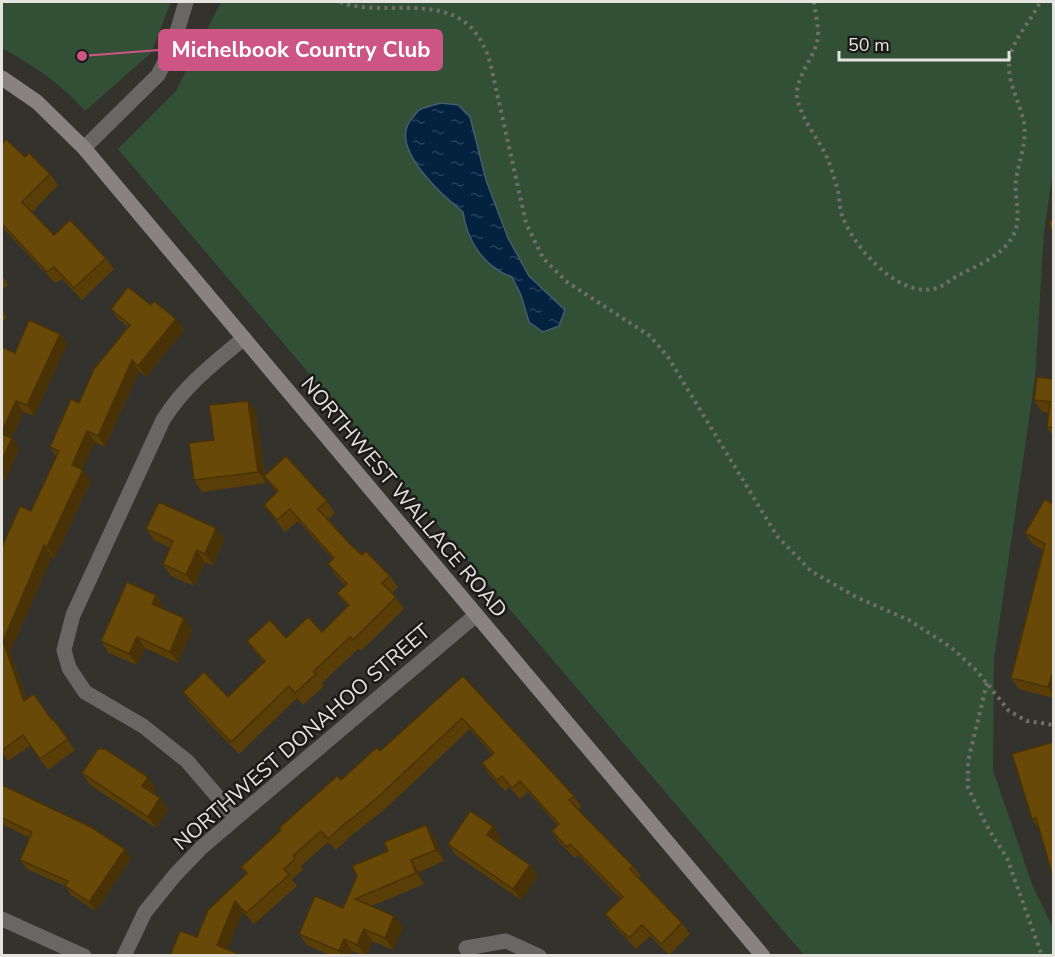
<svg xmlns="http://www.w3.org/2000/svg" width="1055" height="957" viewBox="0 0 1055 957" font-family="'Nunito Sans',sans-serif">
<defs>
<pattern id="water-ripples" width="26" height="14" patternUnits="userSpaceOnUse" patternTransform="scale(1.5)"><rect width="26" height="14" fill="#022240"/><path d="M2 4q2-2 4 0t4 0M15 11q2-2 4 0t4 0" fill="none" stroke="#27425b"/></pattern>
</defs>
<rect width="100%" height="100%" fill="#34322d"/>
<g fill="#325035">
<path d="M2,2H171L151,53L85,111C63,85 31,64 2,48Z"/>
<path d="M221,2H1053V170L1044,232L1035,378L994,659L993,770L1032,884L1053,928V955H804L118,149L176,91Z"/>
</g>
<path fill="url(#water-ripples)" stroke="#465c70" stroke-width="1.5" d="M441,103L458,105L470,117L486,180L508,238L529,276L565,310L559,326L543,332L529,322L521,295L512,277C484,267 467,241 463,212C443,196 390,149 410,121C413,118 416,113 419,110C425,107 435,105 441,103Z"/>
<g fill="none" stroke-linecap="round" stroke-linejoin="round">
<g stroke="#706e6a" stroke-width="4" stroke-dasharray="3 4.5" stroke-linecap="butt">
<path d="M340,2C356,8 374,8 391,8C439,7 474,10 490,62L526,223L543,258L567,282L650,336L668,357L777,536L811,571L856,597L909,620L952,648L977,671L1009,711L1027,721L1054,725"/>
<path d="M814,2C815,13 820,30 817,42C813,60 792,81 798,101C804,125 822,142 830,165C833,174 836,183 838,191C840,200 839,210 843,218C855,248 897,296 933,289C942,288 952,278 961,274C980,264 1004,255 1014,234C1022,216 1014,199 1016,180C1019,160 1027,143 1024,123C1020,100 1005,81 1010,57C1014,37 1032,20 1040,2"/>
<path d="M987,683L968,761V788L989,830L1007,858L1042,956"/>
</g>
<g stroke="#696666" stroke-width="15">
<path d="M84,148L158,75L172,48L186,2"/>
<path d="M235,817L187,761L143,726L85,692L69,668L64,650L73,615L163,420C185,385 213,364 244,338"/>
<path d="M2,919L84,956"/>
<path d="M466,948L506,941L539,956"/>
<path d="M124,956L145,912L175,875L202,847L476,615"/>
</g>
<path stroke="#888382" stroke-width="15" d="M2,78L37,102L84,148L763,956"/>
</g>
<g fill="#593f07">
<path d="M2,144L25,157L50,174L58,185L32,212L54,235L106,258L114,269L82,300L62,279L55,283L2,227Z"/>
<path d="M2,275L8,285L2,290Z"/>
<path d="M151,305L176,319L184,330L146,377L139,371L105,447L95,442L82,470L91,481L55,558L52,556L10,652L27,699L52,720L53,719L75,750L48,770L30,746L8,761L2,752V547L31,511L56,456L50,447L128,327L118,319L111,309Z"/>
<path d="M2,310L7,318L2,322Z"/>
<path d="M60,334L67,344L34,416L24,412L11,438L19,449L5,480L2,478V347L15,353Z"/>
<path d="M1053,366V437L1047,427L1049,413L1042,412L1034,400L1052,379Z"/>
<path d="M248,401L256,412L265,476L327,501L335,513L328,519L349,543L390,576L398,587L392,593L404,609L361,651L358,649L322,683L324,686L303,705L297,698L239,754L191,704L183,692L228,697L264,662L255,652L247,641L286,638L322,632L348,607L337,593L345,585L336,576L328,564L333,559L298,521L285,532L272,516L264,505L277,493L265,477L266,483L202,492L194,480L214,440Z"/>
<path d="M1053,504V698L1019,689L1011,678L1043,550L1033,544L1025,533Z"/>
<path d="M216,528L224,540L213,565L205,562L194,586L171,576L163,564L170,548L154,540L146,529Z"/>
<path d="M164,606L163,609L192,630L178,663L145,648L137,665L109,653L101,641Z"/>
<path d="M463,676L574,796L581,807L578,810L633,866L641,877L639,878L682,923L690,934L669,955L650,936L636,949L613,925L605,914L621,899L578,855L575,858L559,842L552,831L558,826L528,792L520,799L509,787L505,791L489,774L482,763L492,754L470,729L386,808L356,832V831L336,850L328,842L301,866L303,870L292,879L297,886L254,924L243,912L227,949L236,953L238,956H170L197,937L246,874L241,867L341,780L380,751Z"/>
<path d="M1053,742L1040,831L1032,819Z"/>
<path d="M82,773L156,788L153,793L160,798L168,810L156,828L90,785Z"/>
<path d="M2,785L131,858L96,911L71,895L65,886L27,869L20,860L30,838L2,824Z"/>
<path d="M434,836L444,861L419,872L424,884L372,906L403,927L393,950L372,941L366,956L352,951L350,956H331L307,945L299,934L343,908L388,851Z"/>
<path d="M501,838L498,842L538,876L521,900L456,855L448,844Z"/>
</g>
<g fill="#493306">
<path d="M176,319L184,330L146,377L138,366Z"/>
<path d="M60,334L67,344L34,416L27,405Z"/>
<path d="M132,360L139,371L105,447L98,436Z"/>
<path d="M16,401L24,412L8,444L2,435V431Z"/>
<path d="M248,401L256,412L266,483L258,472Z"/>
<path d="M87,431L95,442L80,476L72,465Z"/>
<path d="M12,438L19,449L5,480L2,475V460Z"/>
<path d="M83,470L91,481L55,558L47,547Z"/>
<path d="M216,528L224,540L213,565L205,554Z"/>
<path d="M44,545L52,556L10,652L31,712L24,701L3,641Z"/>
<path d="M197,550L205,562L194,586L186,575Z"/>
<path d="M156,595L164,606L160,616L152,604Z"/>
<path d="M184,618L192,630L178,663L170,652Z"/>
<path d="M137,637L145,648L137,665L129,654Z"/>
<path d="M1052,675L1053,678V695L1048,687Z"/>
<path d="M148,777L156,788L150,798L142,786Z"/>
<path d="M160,798L168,810L156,828L148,817Z"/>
<path d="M426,825L434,836L444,861L436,850Z"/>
<path d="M493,826L501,838L495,846L487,835Z"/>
<path d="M125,849L131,858L96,911L89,902Z"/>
<path d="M411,860L419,872L424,884L416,873Z"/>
<path d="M530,865L538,876L521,900L513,889Z"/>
<path d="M235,901L243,912L225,956L217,945Z"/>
<path d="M394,916L403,927L393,950L385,938Z"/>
<path d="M364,929L372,941L366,956L357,945Z"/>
<path d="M344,939L352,951L350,956H342L339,951Z"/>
</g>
<g fill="#684908" stroke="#493306" stroke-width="1.5">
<path d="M6,139L25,157L29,153L50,174L22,202L54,235L70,220L106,258L74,288L54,267L47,272L2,224V144Z"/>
<path d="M1053,219V236L1049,222Z"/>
<path d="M128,287L151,305L154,301L176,319L138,366L132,360L98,436L87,431L72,465L83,470L47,547L44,545L3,641L24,701L34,694L52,720L53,719L68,739L40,759L23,735L2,750V547L20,506L31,511L59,451L50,447L71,399L79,403L94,369L130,325L111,309Z"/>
<path d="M29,320L60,334L27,405L16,401L2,431V347L15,353Z"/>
<path d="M1053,366V428L1047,427L1050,402L1034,400L1037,377L1052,379Z"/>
<path d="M248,401L258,472L194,480L189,443L214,440L209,405Z"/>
<path d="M2,434L12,438L2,460Z"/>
<path d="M286,456L327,501L318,509L349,543L362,555L366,551L390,576L382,583L396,597L353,640L350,637L313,672L316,674L295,693L289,686L231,742L183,692L204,672L228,697L265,661L247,641L270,620L286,638L308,617L322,632L349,605L337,593L347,584L328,564L334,558L290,509L277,520L264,505L278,491L264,476Z"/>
<path d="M1045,499L1053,504V676L1052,675L1048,687L1011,678L1045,544L1025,533Z"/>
<path d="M159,502L216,528L205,554L197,550L186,575L163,564L173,541L146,529Z"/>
<path d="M127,582L156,595L152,604L184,618L170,652L137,637L129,654L101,641Z"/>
<path d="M463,676L574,796L569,800L633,866L630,869L682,923L661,944L642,925L629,938L605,914L623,897L570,844L567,847L552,831L559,824L520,781L512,788L502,776L497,780L482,763L494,753L462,718L378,797L349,821L350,819L328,839L321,831L293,856L295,859L284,869L289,875L246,913L235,901L217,945L236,953L234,956H170L180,931L197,937L208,910L247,873L241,867L281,830L279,828L337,776L341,780L377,747L380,751Z"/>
<path d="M1053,742V877L1036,818L1032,819L1012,754Z"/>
<path d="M98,749H105L148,777L142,786L160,798L148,817L82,773Z"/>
<path d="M2,785L91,827L125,849L89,902L65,886L68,881L20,860L32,832L2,818Z"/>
<path d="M470,811L493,826L487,835L530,865L513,889L448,844Z"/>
<path d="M426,825L436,850L411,860L416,873L355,899L394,916L385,938L364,929L357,945L344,939L339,951L299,934L315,896L343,908L357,876L352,866L388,851L384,842Z"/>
</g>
<g text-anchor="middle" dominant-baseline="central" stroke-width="5" stroke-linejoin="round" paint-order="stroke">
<g font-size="21" fill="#e5e4e1" stroke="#1b1a18">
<text transform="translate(404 497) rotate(50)">NORTHWEST WALLACE ROAD</text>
<text transform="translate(302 737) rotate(-41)">NORTHWEST DONAHOO STREET</text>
</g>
</g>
<path fill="none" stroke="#cc5583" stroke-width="2" d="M82 56L159 50"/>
<circle fill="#cc5583" stroke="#1b1a18" stroke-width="2" cx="82" cy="56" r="6"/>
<rect fill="#cc5583" stroke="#cc5583" stroke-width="2" x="159" y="30" width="283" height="40" rx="6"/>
<g font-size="22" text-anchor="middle" font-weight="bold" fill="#fff">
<text x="301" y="57">Michelbook Country Club</text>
</g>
<rect width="1055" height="957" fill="none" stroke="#e5e4e1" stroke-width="6"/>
<path d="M839 51v9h170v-9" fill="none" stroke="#e5e4e1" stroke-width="3"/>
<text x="848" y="51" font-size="18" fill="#e5e4e1" stroke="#1b1a18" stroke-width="4.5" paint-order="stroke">50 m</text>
</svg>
